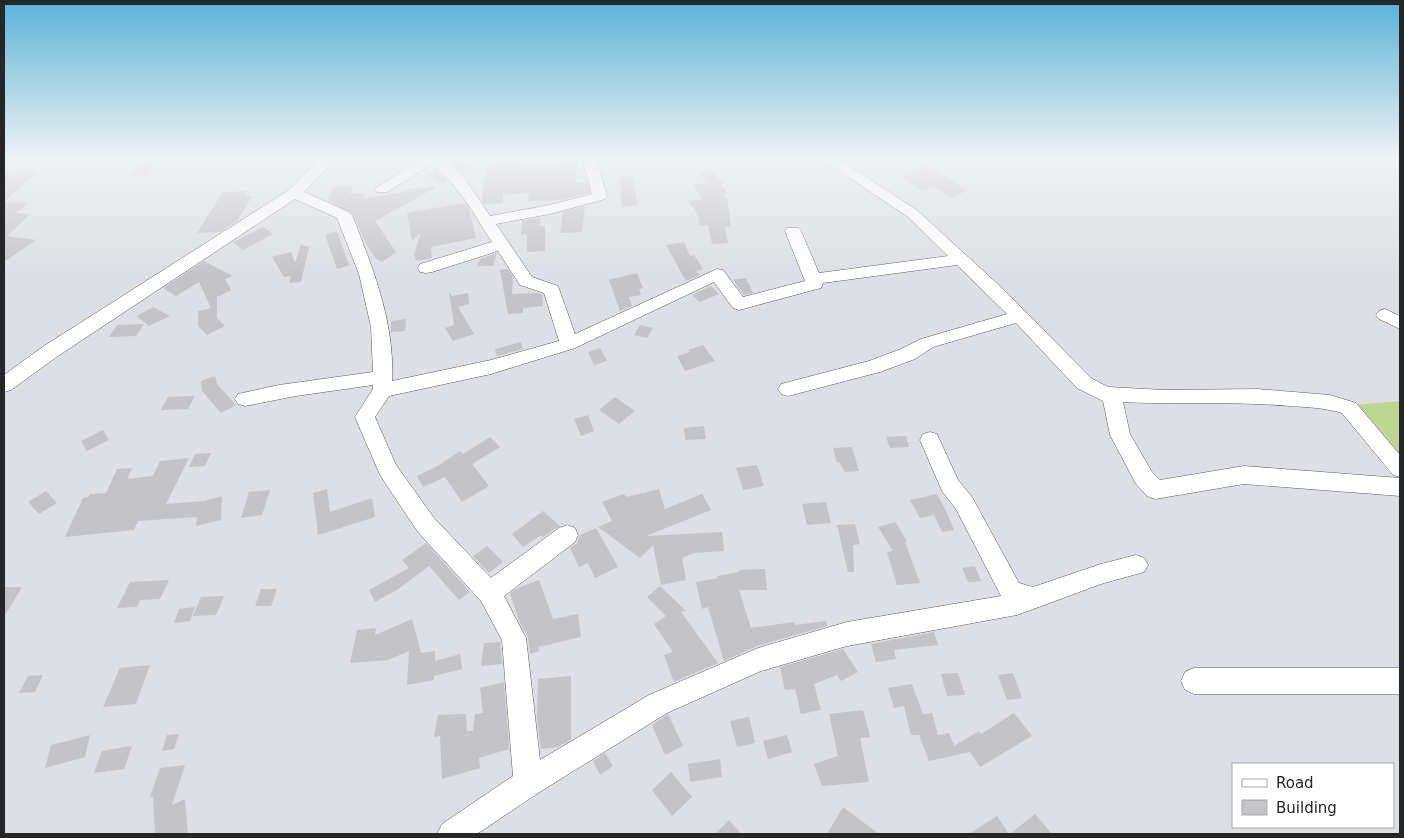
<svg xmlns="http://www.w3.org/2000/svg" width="1404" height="838" viewBox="0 0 1404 838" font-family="'DejaVu Sans',sans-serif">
<rect width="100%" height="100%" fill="#dddfe4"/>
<path fill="#c1d593" d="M1400,401V459L1353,405Z"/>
<g fill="#c3c3c8">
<path d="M505,158H518V166L562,164V158H578L576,183L587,182L590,193L561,200L528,201L529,193L503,195V203L484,204L482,201L486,165L505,163Z"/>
<path d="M458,159L471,168L462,173L450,162Z"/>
<path d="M157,161L146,175L132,176L143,162Z"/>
<path d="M928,165L967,191L950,198L934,186L922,191L902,177Z"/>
<path d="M19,169L38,171L4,202L28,203L16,213L30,214L7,236L36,240L4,262V174H13Z"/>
<path d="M711,170L723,183L720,184L727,193L723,194L727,199L731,227H725L728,243L712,244L708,225L700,226L698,214L688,201L703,199L693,185L707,182L699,173Z"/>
<path d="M436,171L440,174L447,181L442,184L427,176Z"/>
<path d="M632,176L638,205L622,207L620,177Z"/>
<path d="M353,186L350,194L365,193L363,199L434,186L435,188L375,221L396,252L382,262L376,259L365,242L353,214L328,201L333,187Z"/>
<path d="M247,191L244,196H252L237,221L220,232L197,233L223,192Z"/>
<path d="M464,203L469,209L476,238L431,247L432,258L416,261L414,254L421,233L412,240L407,213Z"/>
<path d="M585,206L582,232L560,233L563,212Z"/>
<path d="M540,218V226H545V251L527,252V234L521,235L522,221Z"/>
<path d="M263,227L273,234L243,250L233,242Z"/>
<path d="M337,231L349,265L337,269L325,235Z"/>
<path d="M684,242L690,256L694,255L703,269L696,271L700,275L686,281L666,245Z"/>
<path d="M301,245L309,247L301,282L289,283L291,276L284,277L272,257L291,252L295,263Z"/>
<path d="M497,253L493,266H477L480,259Z"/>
<path d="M204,261L233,276L225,279L231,290L217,297V318L225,326L207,335L198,326V311L211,308L199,282L176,296L163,288Z"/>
<path d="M508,269L513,277L512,294L537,293L542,294L543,306L523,308V313L508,314L500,270Z"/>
<path d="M637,273L643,288L639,289L641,295L629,297L632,306L620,311L609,280Z"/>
<path d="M746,278L753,293L744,295L733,280Z"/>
<path d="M711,286L719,294L700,302L692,295Z"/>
<path d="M449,292L452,296L468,293L469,304L458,307L474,334L453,341L445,328L454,325Z"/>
<path d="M153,307L170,316L149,326L137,316Z"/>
<path d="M406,319L405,331L391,332V321Z"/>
<path d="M144,324L136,336L109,337L117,325Z"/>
<path d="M640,325L653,328L647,338L634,335Z"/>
<path d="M521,342L523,349L497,356L495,349Z"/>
<path d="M703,345L715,361L685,371L677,356L690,352L688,350Z"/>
<path d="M600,348L607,361L594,365L588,352Z"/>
<path d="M215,376L217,384L236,405L221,413L202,391L201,381Z"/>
<path d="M195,396L188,409L161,410L168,397Z"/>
<path d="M615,397L635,411L619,424L599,410Z"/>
<path d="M588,415L594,431L581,436L574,419Z"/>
<path d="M704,426L706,439L685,440L684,428Z"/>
<path d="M103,430L109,440L87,451L81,441Z"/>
<path d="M906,436L909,447L890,448L886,437Z"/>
<path d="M490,437L500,447L472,464L489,486L462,502L445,477L423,487L417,476L436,467L460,451L463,454Z"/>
<path d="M852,447L859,471L845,472L839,462L837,463L833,448Z"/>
<path d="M211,453L205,466L189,467L195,454Z"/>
<path d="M189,458L166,504L204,501L222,496L221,520L196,526L197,517L138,521L134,530L65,537L83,498L88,497L90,494L106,493L117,469L132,468L127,479L153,476L160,461Z"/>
<path d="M757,465L764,486L743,490L736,468Z"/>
<path d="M327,489L330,512L372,498L375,517L318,535L313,493Z"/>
<path d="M659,489L665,509L702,494L711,510L646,536L722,532L724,551L694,553L682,558L686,580L661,585L653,545L640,558L598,527L612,521L602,502L624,494L626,497Z"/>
<path d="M270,490L262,515L241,518L249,492Z"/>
<path d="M46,491L57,503L39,514L28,502Z"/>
<path d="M937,494L947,513L954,530L942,532L934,515L920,518L910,500Z"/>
<path d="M826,502L831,523L807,525L802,504Z"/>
<path d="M543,511L560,526L543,537L541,535L523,547L512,534Z"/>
<path d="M895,522L907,541L905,542L920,583L897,585L887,552L893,551L878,527Z"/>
<path d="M855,524L860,544L853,545L854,572H848L837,525Z"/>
<path d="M596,528L618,567L595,578L588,563L579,567L570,548L577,543L580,535Z"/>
<path d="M426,543L470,592L459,600L429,566L397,590L375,602L369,590L409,568L402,560Z"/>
<path d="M487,546L503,562L489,573L473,556Z"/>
<path d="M975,566L981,581L968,582L962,568Z"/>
<path d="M765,569L767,590H739L751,628L794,622L795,625L826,621L827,626L757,646L724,661L708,607L702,609L696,582L718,578V576L739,572V570Z"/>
<path d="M169,580L160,599L140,600L137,607L117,608L130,582Z"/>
<path d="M539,580L553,619L578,614L581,637L538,647L539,651L530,654L528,637L519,621L510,593L518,588Z"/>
<path d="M660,586L686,611L681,612L718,663L674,682L664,655L673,652L654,624L666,616L647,597Z"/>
<path d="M4,587H22L4,617Z"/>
<path d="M261,589H277L271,606H255Z"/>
<path d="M224,596L216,615L193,616L201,597Z"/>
<path d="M195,607L190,621L174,623L179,609Z"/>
<path d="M412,619L421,653L435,651V661L460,654L462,669L434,676V680L407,685L409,651L388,660L350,663L357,630L376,628L375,635Z"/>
<path d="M934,632L938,645L894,650L896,659L876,662L871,644Z"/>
<path d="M500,642L502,664L481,666L484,643Z"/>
<path d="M843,649L858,672L841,681L837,675L814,684L821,710L801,714L795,689L785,690L780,667Z"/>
<path d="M150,665L136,704L103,707L120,668Z"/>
<path d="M958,673L965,695L947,696L941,674Z"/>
<path d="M1013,673L1022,698L1007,700L998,675Z"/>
<path d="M43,675L35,692L19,693L28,676Z"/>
<path d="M571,676V740L558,747L541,749L537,718L538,679Z"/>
<path d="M504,682L509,749L479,758L480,768L442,779L440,736L434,737L438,715L466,714L467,731H473L475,714L483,713L480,688Z"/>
<path d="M912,684L923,714L932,713L938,735L949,733L954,746L979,731L981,734L1014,713L1032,736L980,767L970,752L929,761L919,735H911L904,706L894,708L888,688Z"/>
<path d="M863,710L870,737L860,738L869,782L822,786L814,764L838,756L829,714Z"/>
<path d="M668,714L683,746L665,755L652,725Z"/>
<path d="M749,717L755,743L737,747L730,721Z"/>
<path d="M179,734L174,749L162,751L167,735Z"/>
<path d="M90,735L85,757L45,768L51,745Z"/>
<path d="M787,735L792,752L768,759L763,741Z"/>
<path d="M132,746L124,769L94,773L102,751Z"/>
<path d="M605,753L613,766L600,775L593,761Z"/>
<path d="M720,759L722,777L690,782L688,764Z"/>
<path d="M185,765L172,805L185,799L188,834H155L153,797H150L160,768Z"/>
<path d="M671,772L692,797L672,816L652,790Z"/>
<path d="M843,807L879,834H827Z"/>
<path d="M1035,814L1052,834H1010Z"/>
<path d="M997,816L1009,834H969Z"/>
<path d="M729,820L741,834H715Z"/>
</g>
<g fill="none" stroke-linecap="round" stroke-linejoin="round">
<g stroke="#595b60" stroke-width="1">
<g id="minor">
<path d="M321,158H336L304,192L349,212L352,215C373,268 395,323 392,381L491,360L559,341L544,293L520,285L498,251L432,272L426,273L420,272L418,268L420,264L492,242C474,215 459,184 431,165L387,192H377L375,189L422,158H441L455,168L466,180L490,216L549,205L592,194L582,158H596L607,196L605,199L550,214L496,224L532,277L558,286L575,334L717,269L723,270L743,297L805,281L785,231L787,228H799L801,231L819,273L948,256L908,217L820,158H837L918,211L1004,290L1091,378L1108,387L1165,390L1257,389L1330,395L1356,403L1400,455V477L1393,475L1342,413C1325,408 1307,407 1289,406C1234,401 1178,405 1123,402L1130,434L1152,472L1160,480L1244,466L1400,478V496L1244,484L1155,499L1147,496L1136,484L1110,435L1103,401L1077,388L1016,323L933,347L915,359L880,372L788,396L781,394L778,389L781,384L869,361L901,349L921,339L1007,314L957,265L823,283L821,288L739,310L733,308L714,282L575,348L491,374L389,396L375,417L396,465L434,518L491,578L559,528L567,525L575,528L578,535L575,542L504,596L526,638L540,760L649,695L758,648L847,622L1001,596L956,509L942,491L920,440L923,434L930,432L937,434L958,480L972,497L1019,583L1033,587L1101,564L1136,555L1144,558L1148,565L1144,572L1101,584L1017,615L847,646L761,671L667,713L538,793L477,834H437L442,824L513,776L502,640L481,601L418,532L380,475L355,417L373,389V385L296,396L245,406L238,404L235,399L238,394L279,385L373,372L371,327L359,274L337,218L295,199L58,356L11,390L4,392V375L44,346L289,190Z"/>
<path d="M1385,309L1400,316V329L1379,319L1376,315L1379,311Z"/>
<path d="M1194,668H1400V694H1194L1185,690L1181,681L1185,672Z"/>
</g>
</g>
<use href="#minor" fill="#fff" fill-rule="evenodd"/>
</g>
<linearGradient id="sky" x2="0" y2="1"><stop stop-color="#58b3d7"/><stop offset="0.57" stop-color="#f0f1f3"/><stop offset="1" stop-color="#f0f1f3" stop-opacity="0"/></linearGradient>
<rect width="1404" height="276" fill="url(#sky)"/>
<rect width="1404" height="838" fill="none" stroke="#252628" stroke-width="10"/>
<rect x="1232" y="763" width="162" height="65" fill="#ffffff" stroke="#a8a8a9"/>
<rect x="1242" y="779" width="25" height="8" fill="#ffffff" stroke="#a8a8a9"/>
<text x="1276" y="788" font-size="15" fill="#252628">Road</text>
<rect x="1242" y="800" width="25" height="15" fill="#c3c3c8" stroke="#a8a8a9"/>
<text x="1276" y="813" font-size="15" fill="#252628">Building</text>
</svg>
